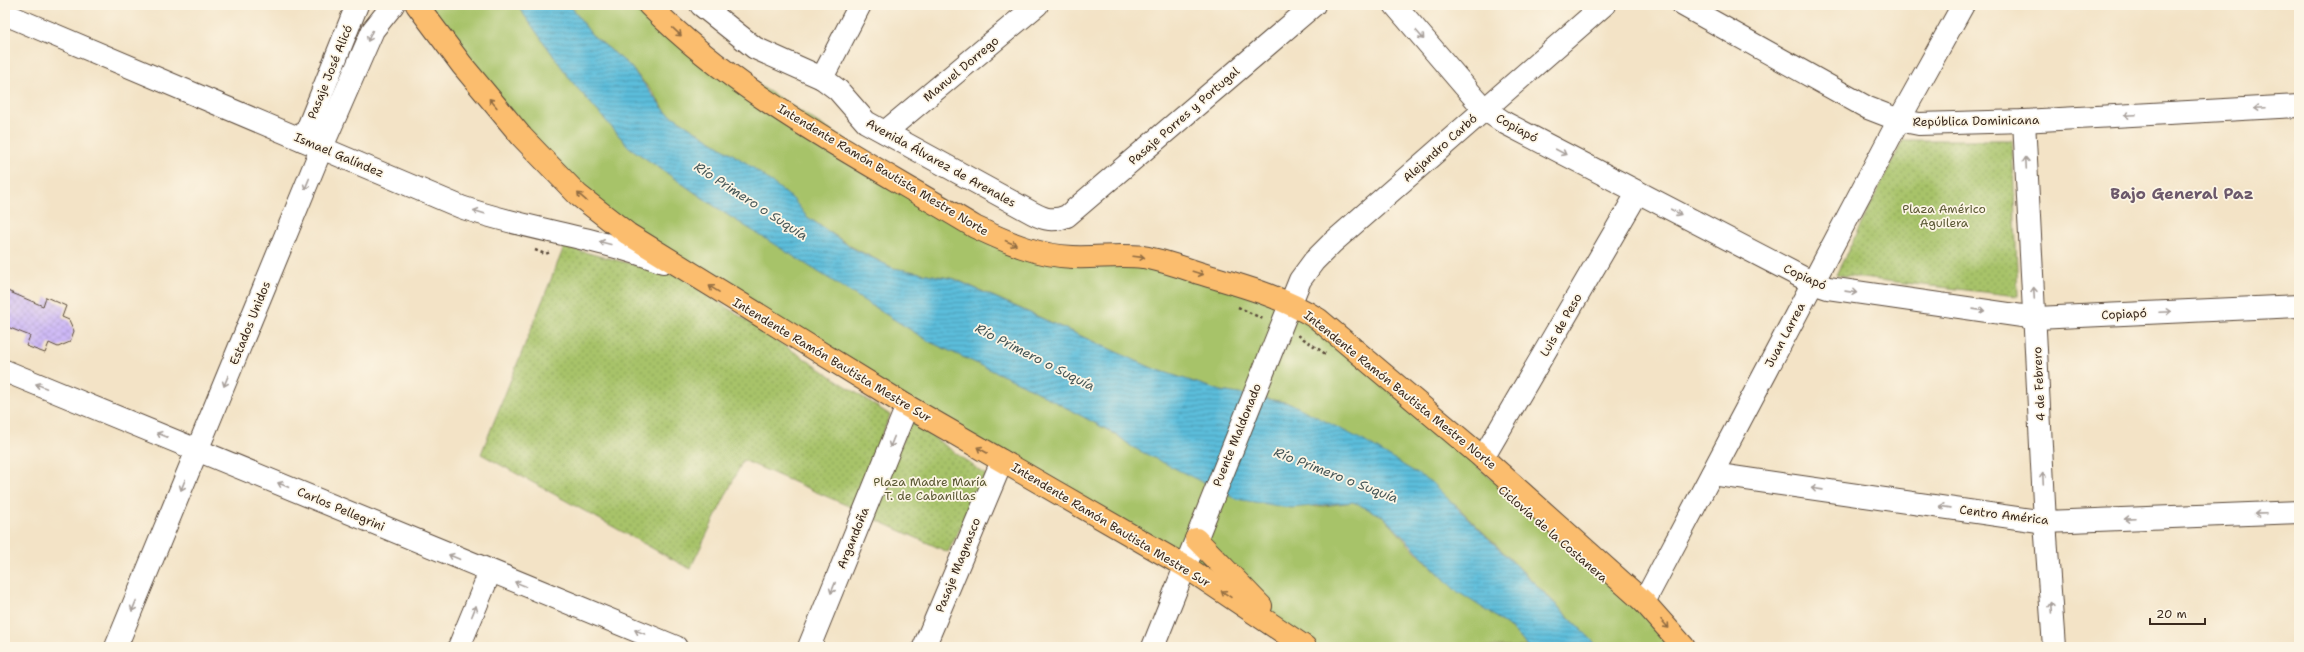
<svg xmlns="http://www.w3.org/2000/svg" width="2304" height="652" viewBox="0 0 2304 652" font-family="'Shantell Sans',sans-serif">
<defs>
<pattern id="park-dots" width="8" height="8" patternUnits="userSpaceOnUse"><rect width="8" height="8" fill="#a7c369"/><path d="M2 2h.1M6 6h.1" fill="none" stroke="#899f56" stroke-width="1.8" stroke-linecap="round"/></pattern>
<pattern id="water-rules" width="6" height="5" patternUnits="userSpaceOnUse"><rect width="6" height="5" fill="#5cbddb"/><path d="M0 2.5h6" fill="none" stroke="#4d9ab1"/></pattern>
<pattern id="building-cross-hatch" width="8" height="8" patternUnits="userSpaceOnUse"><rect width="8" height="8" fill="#c6affa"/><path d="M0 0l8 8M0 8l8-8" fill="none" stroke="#a28fca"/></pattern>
</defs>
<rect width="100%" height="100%" fill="#fcf5e5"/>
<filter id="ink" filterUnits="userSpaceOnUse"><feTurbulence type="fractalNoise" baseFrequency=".025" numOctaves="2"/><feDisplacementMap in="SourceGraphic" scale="8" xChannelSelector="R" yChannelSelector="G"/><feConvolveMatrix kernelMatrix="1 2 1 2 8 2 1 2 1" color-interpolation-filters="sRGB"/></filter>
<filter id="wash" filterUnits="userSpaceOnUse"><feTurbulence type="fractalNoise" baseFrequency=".012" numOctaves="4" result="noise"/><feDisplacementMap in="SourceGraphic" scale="16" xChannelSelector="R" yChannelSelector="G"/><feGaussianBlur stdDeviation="0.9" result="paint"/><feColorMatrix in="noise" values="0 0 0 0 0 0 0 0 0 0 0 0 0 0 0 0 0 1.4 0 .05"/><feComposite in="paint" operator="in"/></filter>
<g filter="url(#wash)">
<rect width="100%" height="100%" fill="#f3e3c6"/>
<g fill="#a7c369" stroke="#717644">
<path d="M417,5H517L573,83L629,147L726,214L930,342L1022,384L1117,435L1132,447L1317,507L1353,502L1383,516L1408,544L1455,589L1489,612L1515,632L1528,647H1305L606,218Z"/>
<path d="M570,5H649L675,32L1002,239L1131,256L1290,303L1684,647H1599L1457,506L1290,403L1221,391L1152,368L955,279L893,268L852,247L806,216L793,199L748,164L666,112L653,93L629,65L591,34Z"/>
</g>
<g fill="url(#park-dots)" stroke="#717644">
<path d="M1903,140H2012L2018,296L1836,275Z"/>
<path d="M564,247L679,276L890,415L853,508L743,460L690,569L481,454Z"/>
<path d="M911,421L986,475L948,552L870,517Z"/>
</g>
<path fill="url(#water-rules)" stroke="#4c747c" d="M517,5H570L591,34L629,65L666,112L748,164L793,199L806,216L852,248L893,268L954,279L1152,368L1221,391L1290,403L1364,441L1431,482L1599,647H1528L1515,632L1489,612L1455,590L1383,516L1353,502L1291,508L1236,499L1132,447L1117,435L1022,384L930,342L726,214L629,147L573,83Z"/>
<g id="blocks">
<path fill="url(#building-cross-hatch)" d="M5,290L43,306L46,297L66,306L62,317L69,320L74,331L70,342L58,347L49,343L45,353L26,346L30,336L5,326Z"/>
</g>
</g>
<g filter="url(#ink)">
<use href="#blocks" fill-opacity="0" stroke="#574637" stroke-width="1"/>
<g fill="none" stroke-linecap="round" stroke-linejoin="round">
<g stroke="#574637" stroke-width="24">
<g id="minor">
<path d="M701,5L755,48L822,78L838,90L866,122L1027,210C1041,218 1051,223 1067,216L1314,5"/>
<path d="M1395,5L1484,109L1505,123L1813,283L1828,288L2036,318L2299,306"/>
<path d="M1683,5L1868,108L1899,120L1919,124L2024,121L2299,106"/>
<path d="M5,14L461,207C527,230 597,237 663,262"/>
<path d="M822,78L860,5"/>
<path d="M2024,121L2045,522L2054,647"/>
<path d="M885,132L1037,5"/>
<path d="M303,140L357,5"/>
<path d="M5,371L676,647"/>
<path d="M1483,458L1638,192"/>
<path d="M1712,474L2045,522L2299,512"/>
<path d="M1644,602L1899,120L1963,5"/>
<path d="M116,647L322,147L373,30L393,5"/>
<path d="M459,647L490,572"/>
<path d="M809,647L907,406"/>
<path d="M924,647L1002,461"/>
<path d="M1153,647L1300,280L1314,261L1332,243L1604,5"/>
</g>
</g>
<g stroke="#574637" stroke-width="24">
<g id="major">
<path d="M417,5L462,65L522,137L578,195L628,234L907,406L1186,567L1305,647"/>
<path d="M649,5C742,99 863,159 975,227C1007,242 1038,256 1073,257C1097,258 1120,254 1143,257C1162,260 1181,267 1199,273C1239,285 1282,296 1318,319L1483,458L1644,602L1684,647"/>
<path d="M1196,539L1261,606"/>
</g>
</g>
<g stroke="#574637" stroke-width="2.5" stroke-dasharray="3 3" stroke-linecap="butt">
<path d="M5,43L8,36"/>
<path d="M535,250L545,254L551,252"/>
<path d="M1238,307L1263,319"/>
<path d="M1298,335L1327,355"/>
</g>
<use href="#minor" stroke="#fff" stroke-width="22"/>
<use href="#major" stroke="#fbbd6e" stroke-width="22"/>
</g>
<defs><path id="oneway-shaft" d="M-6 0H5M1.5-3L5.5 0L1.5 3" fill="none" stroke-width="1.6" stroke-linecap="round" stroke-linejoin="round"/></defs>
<g stroke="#916c42">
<use href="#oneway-shaft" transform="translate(677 32) rotate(43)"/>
<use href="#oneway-shaft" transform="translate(493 103) rotate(-130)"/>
<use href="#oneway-shaft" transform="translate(582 197) rotate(-139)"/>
<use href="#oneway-shaft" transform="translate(1011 243) rotate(23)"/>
<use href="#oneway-shaft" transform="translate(1139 257) rotate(7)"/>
<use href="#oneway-shaft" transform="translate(1198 273) rotate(17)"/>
<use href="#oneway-shaft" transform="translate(714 289) rotate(-148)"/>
<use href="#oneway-shaft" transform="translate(982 450) rotate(-150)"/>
<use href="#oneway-shaft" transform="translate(1226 594) rotate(-146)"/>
<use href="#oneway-shaft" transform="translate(1665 624) rotate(48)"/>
</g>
<g stroke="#a79f9a">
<use href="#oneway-shaft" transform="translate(1420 35) rotate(49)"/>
<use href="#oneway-shaft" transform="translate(370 36) rotate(114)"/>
<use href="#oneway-shaft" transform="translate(2260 108) rotate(177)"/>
<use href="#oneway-shaft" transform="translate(2130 115) rotate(177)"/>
<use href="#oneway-shaft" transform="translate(1561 152) rotate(28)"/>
<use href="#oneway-shaft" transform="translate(2026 163) rotate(-93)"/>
<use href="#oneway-shaft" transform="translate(307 184) rotate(112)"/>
<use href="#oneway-shaft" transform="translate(479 212) rotate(-163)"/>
<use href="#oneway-shaft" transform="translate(1676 212) rotate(28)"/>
<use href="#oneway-shaft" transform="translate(605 243) rotate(-166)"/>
<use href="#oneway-shaft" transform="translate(1851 292) rotate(8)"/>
<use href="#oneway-shaft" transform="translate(2034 293) rotate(-93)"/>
<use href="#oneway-shaft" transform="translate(1979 310) rotate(8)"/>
<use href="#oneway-shaft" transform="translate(2165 312) rotate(-3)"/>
<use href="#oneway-shaft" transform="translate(226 381) rotate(112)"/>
<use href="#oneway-shaft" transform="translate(41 386) rotate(-158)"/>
<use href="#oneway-shaft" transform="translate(162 435) rotate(-158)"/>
<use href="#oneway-shaft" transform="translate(892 442) rotate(112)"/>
<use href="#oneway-shaft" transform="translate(2043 478) rotate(-93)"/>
<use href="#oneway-shaft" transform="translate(183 485) rotate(112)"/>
<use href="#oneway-shaft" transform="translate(283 485) rotate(-157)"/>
<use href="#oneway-shaft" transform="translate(1817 489) rotate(-172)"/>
<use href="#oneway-shaft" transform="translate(1945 507) rotate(-172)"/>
<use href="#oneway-shaft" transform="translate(2260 514) rotate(178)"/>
<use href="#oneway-shaft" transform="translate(2130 519) rotate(178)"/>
<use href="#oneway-shaft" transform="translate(454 557) rotate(-157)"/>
<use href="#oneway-shaft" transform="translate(520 584) rotate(-158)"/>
<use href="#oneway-shaft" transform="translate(833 588) rotate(112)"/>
<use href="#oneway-shaft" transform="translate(134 606) rotate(112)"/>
<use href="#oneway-shaft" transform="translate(2051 608) rotate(-94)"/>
<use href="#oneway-shaft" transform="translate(474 611) rotate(-68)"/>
<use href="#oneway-shaft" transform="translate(640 632) rotate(-158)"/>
</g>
</g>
<g text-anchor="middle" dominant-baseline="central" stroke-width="3.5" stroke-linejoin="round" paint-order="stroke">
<g font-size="12" fill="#3b2a1e" stroke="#fcf5e5">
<text transform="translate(961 69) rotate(-40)">Manuel Dorrego</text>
<text transform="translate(330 72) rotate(-68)">Pasaje José Alicó</text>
<text transform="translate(1184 116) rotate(-41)">Pasaje Porres y Portugal</text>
<text transform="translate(1976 121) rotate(-1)">República Dominicana</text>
<text transform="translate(1517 128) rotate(29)">Copiapó</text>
<text transform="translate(1440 148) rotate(-42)">Alejandro Carbó</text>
<text transform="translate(339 155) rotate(23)">Ismael Galíndez</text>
<text transform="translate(941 163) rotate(29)">Avenida Álvarez de Arenales</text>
<text transform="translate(883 170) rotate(31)">Intendente Ramón Bautista Mestre Norte</text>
<text transform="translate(1805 277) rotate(24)">Copiapó</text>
<text transform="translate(2124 314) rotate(-3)">Copiapó</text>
<text transform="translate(250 323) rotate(-68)">Estados Unidos</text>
<text transform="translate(1561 325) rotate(-60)">Luis de Peso</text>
<text transform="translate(1785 335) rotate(-62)">Juan Larrea</text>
<text transform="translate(832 360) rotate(31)">Intendente Ramón Bautista Mestre Sur</text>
<text transform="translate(2039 384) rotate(-93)">4 de Febrero</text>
<text transform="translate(1400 390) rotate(39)">Intendente Ramón Bautista Mestre Norte</text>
<text transform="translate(1237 435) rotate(-68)">Puente Maldonado</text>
<text transform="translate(341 509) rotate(23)">Carlos Pellegrini</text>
<text transform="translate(2004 515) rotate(7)">Centro América</text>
<text transform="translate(1111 525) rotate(31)">Intendente Ramón Bautista Mestre Sur</text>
<text transform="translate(1553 534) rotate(41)">Ciclovía de la Costanera</text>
<text transform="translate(853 538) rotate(-68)">Argandoña</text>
<text transform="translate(958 565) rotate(-68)">Pasaje Magnasco</text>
</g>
<g font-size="12" fill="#5b5834" stroke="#fcf5e5">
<text x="1944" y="209">Plaza Américo<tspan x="1944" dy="14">Aguilera</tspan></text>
<text x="930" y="482">Plaza Madre María<tspan x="930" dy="14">T. de Cabanillas</tspan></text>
</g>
<g font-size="13" font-style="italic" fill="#455657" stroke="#fcf5e5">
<text transform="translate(751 201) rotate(33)">Río Primero o Suquía</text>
<text transform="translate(1035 357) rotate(27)">Río Primero o Suquía</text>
<text transform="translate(1336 475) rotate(21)">Río Primero o Suquía</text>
</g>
<g font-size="16" font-weight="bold" fill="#6c596b" stroke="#fcf5e5">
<text x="2182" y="193">Bajo General Paz</text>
</g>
</g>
<rect width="2304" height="652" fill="none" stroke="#fcf5e5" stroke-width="20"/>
<path d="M2150 618v6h55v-6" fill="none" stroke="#3b2a1e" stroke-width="2"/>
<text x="2156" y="618" font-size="12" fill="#3b2a1e" stroke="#fcf5e5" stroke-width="3" paint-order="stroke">20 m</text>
</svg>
